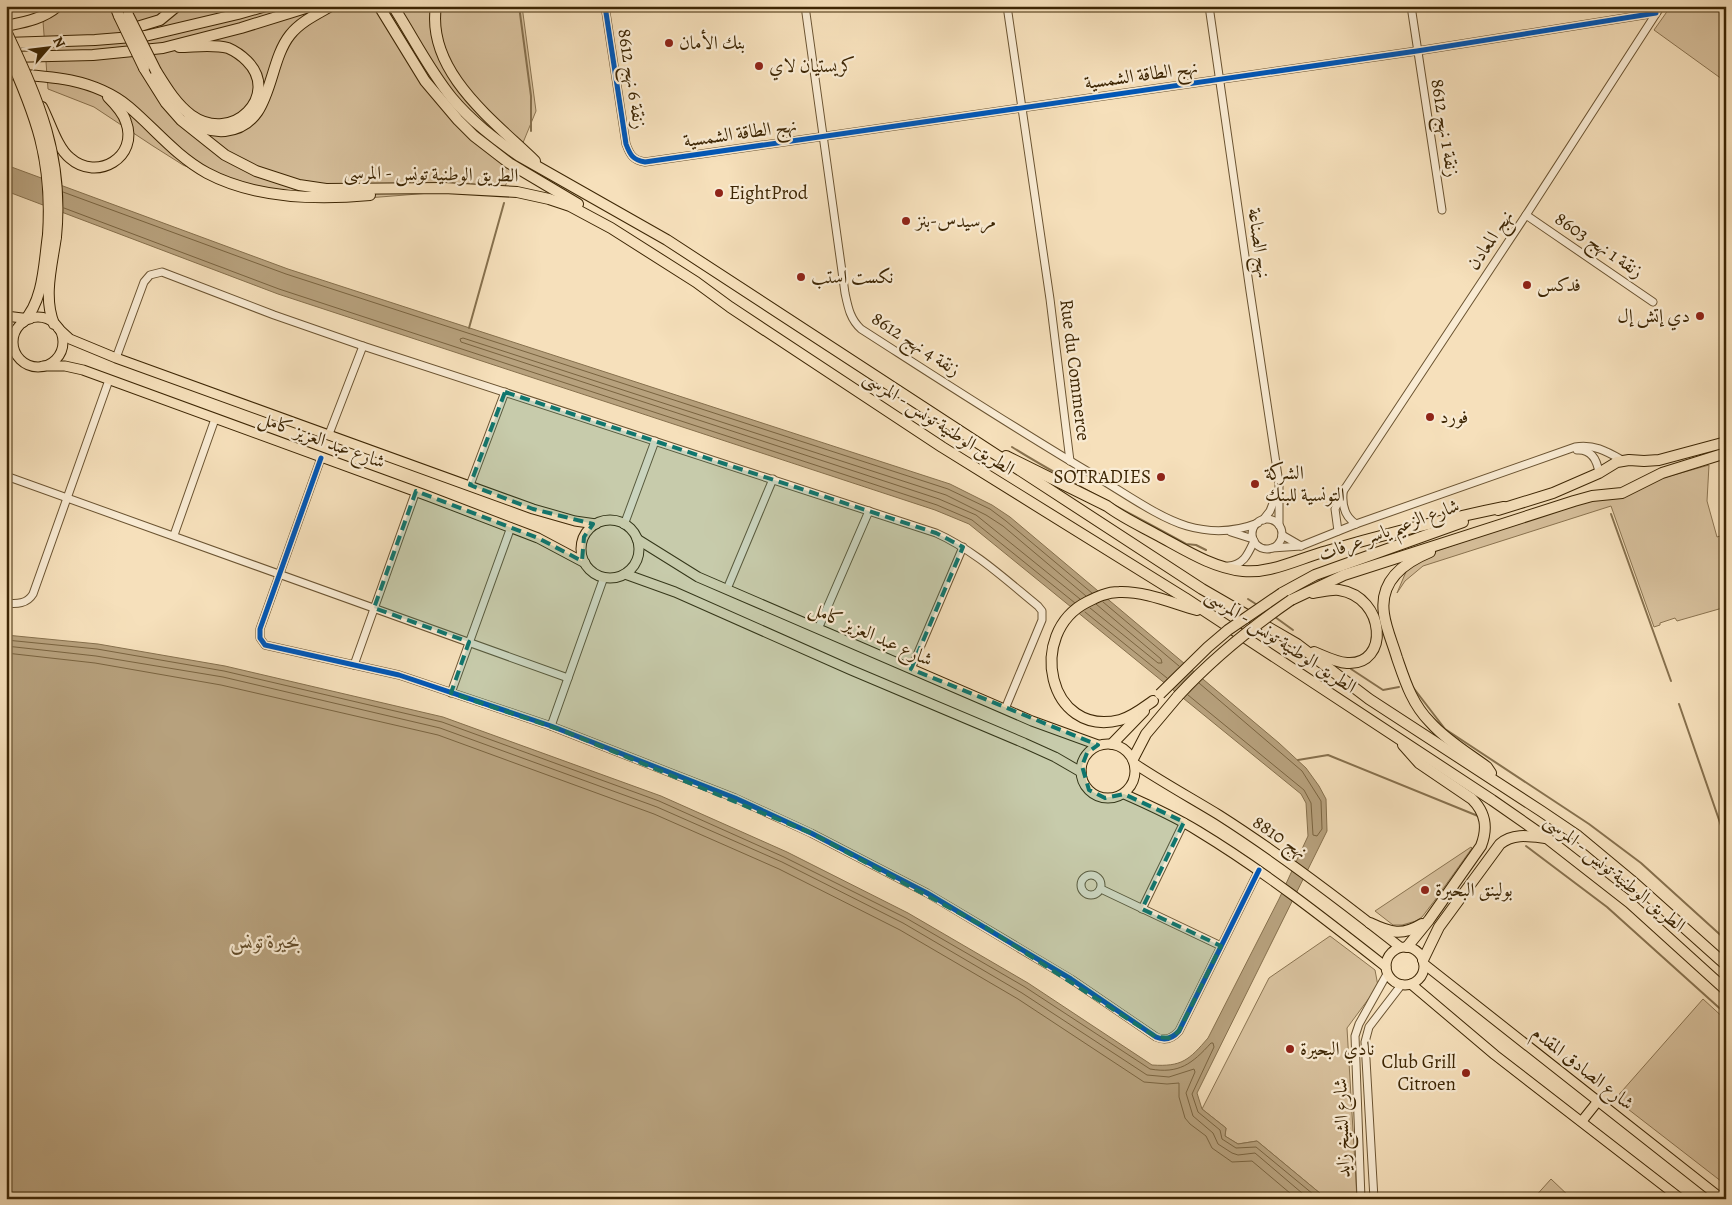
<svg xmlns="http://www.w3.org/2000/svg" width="1732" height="1205" viewBox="0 0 1732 1205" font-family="Alegreya,Amiri,serif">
<rect width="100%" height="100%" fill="#f6e0bb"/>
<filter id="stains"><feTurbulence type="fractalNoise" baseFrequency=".004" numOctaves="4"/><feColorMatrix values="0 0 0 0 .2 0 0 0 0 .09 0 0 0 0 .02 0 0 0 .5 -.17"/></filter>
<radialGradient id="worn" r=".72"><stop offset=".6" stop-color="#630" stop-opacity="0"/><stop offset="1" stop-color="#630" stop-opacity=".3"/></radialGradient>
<g fill="#d7c09c" stroke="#8a7350">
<path d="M63,6H522L536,111L502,194L443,192L342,200H316L206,175L183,165L153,146L94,107L48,89L43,21Z"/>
<path d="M1671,6H1726V82L1654,30Z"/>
<path d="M1709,465L1707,501L1717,537L1726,534V607L1677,621L1675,618L1660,623V625L1654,627L1611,506L1423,566L1405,581L1397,593L1408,567L1419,557L1585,500Z"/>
<path d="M1471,847L1472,848L1435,900L1422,917L1416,921L1402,925H1393L1375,911Z"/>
<path d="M1330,936L1375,970L1378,986L1347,1028L1357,1199H1327L1257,1141L1238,1144L1225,1136L1226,1128L1202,1109L1269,978Z"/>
<path d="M1703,999L1726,1020V1185L1615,1099Z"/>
<path d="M1551,1179L1572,1199H1533Z"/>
</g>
<path fill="#b7a17d" stroke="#86704d" d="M6,165L288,269L950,484L992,505L1010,517L1279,743L1306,768L1319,786L1326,799L1327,831L1197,1093L1202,1109L1226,1128L1225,1136L1238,1144L1257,1141L1327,1199H6V635L98,644L225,666L443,717L661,796L787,852L908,913L1028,983L1152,1065C1182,1067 1189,1060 1208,1038L1279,899L1308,836L1306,803L1301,794L969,524L935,510L278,294L6,191Z"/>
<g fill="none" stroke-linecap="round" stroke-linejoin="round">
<g stroke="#7a6440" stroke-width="1">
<path d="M63,192L286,274L948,489L990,509L1006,521L1092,593"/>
<path d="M64,208L279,289L937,505L972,520L1075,603"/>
<path d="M1080,599L976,515L939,499L461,342L460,339L463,338L946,495L986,515L1003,526L1086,596"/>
<path d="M1103,602L1179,666"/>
<path d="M1090,608L1158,663H1162L1161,659L1096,604"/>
<path d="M1085,612L1167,678"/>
<path d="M6,640L97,649L224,671L442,722L659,801L784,857L906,918L1025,987L1150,1069C1179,1074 1192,1064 1211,1043H1213L1214,1047L1192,1094L1198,1112L1220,1130L1222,1139L1236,1148L1256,1147L1319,1199"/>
<path d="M6,646L96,656L223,677L440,728L657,807L782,862L903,923L1022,993L1147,1075L1169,1077L1194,1069L1195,1072L1186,1093L1193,1116L1213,1133L1218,1144L1232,1153L1238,1155L1255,1153L1309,1199"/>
<path d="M6,653L95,663L221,685L438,735L654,814L779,869L900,930L1018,999L1144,1082L1167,1084L1179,1083V1097L1185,1118L1190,1124L1206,1136L1212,1148L1232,1162L1252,1161L1297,1199"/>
<path d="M1188,695L1304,790L1311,803L1313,835L1317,836L1322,829L1321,801L1302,771L1199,683"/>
</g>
<g stroke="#86704d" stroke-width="2">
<path d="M519,6L531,96V131"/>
<path d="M469,328L504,203"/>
<path d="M1012,447C1068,482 1128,512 1186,544L1196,545L1206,550"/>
<path d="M1611,514L1671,681"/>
<path d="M1248,599L1259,606"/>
<path d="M1275,617L1293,630"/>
<path d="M1351,669L1383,690L1399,687"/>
<path d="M1412,686L1445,729L1589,824L1641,863L1726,940"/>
<path d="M1679,704L1726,840"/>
<path d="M1298,760L1328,755L1478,816"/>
<path d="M1526,846L1607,907L1726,1014"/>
</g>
<g stroke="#6b5432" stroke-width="9">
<g id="minor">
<path d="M605,6L626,144C630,155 633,160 645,162L1417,51L1656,13"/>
<path d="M805,6L845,293C848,307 850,319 861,329C939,379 1017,430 1097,477C1123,492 1159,518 1187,526C1211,533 1235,532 1258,523"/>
<path d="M1007,6L1050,299L1070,461"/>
<path d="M1209,6L1250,291L1279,483V525"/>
<path d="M1411,6L1442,210"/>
<path d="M1526,215L1653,302"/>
<path d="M116,358L144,282L150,275L162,272L274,315L363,346L936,533C974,550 1006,580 1038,606L1042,611V620L1005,709"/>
<path d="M329,434L363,346"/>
<path d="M1577,450C1591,449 1597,459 1599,473"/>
<path d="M321,458L260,629V638L265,645L399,675L551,726L735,798L811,833L927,893L1071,979L1156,1037C1165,1041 1172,1039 1179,1031L1259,870"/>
<path d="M6,476L568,678"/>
<path d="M470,485L505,392"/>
<path d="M1343,494C1342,507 1345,517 1356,524"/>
<circle cx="1267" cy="534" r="15"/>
<path d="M1263,520L1270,511L1277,493"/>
<path d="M624,525L655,441"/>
<path d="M1338,531L1335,509L1344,490L1526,215L1661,6"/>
<path d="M1231,532L1253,539"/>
<path d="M174,535L215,419"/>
<path d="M1282,535L1301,546"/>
<path d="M1272,548L1301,546L1356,524L1575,447C1594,444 1606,451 1622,460"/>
<path d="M1228,566C1244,565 1248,554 1254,541"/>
<path d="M727,589L773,479"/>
<path d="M6,603C17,604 27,604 33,594L109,380"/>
<path d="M818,629L869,511"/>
<path d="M354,665L416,491"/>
<path d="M911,669L963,547"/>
<path d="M451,693L511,527"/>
<path d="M551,726L604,577"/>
<circle cx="1091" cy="885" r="10"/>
<path d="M1101,889L1221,946"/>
<path d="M1142,909L1184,822"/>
<path d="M1361,1199L1355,1036L1359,1024L1387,974"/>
<path d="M1374,1199L1365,1042L1369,1027L1402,984"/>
</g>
</g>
<g stroke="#3d2604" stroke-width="11">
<g id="major">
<path d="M6,316L30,319"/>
<circle cx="38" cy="342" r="25"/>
<path d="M58,328L70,339L116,358L533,509L575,521L596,524"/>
<path d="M43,366H65L83,370L428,496L538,538L585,563"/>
<circle cx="610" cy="549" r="29"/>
<path d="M637,539L698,577L1032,721L1098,745"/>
<path d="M625,574L675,592L851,670L1024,743L1055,757L1081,772"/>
<circle cx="1108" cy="771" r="27"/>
<path d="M1135,764C1162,782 1191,798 1219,815C1282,855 1342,901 1400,947"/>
<path d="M1124,794C1149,805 1174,816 1198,831C1264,871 1325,919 1386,967"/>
<circle cx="1405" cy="966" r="19"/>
<path d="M1424,964L1722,1199"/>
<path d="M1411,984L1495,1055L1681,1199"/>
<path d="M1582,1121L1598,1101"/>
</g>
</g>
<g stroke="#3d2604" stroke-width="12">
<g id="highway">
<path d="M115,6L119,16"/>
<path d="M379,6L425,81L458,120L474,136L509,163L578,204"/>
<path d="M393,6C413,37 429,70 452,98C471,121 495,139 519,156L667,240L1202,589L1297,644L1369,699L1541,811L1578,836L1631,880L1726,965"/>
<path d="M436,6C426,72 494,121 535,161"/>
<path d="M6,26C25,22 43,19 58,6"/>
<path d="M127,30L160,20L177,6"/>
<path d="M6,43L95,40L145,36L238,14L266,6"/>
<path d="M10,57L93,55L163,48L241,28L312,6"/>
<path d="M144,68L166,103L181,120L225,155L256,171L299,185L326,189L444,188L517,192L549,199L570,206L611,228L696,282L730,307L942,447L1185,598L1492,800L1548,839L1630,903L1726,990"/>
<path d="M156,71C166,87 176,104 191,115C233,145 281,95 247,61C242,56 235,51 228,48C213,44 194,47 179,47"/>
<path d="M6,74C49,76 94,78 129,107C155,129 176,156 207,173C256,199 317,200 370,195"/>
<path d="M42,107C50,122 57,148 70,158C97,182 139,157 126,122C123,112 115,104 108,97"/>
<path d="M188,120C199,128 211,132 225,131C274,126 266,65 290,35C300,22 317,14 331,6"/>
<path d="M23,322C44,301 44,262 48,235"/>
<path d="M54,324C43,297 52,265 56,237"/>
<path d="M1006,456L1107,506C1123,518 1141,526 1159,536C1185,550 1213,568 1243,571C1271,574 1300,558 1327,551C1385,534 1445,519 1504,507"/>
<path d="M1498,510L1553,493L1599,473L1617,462L1629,460L1644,461L1659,460L1726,442"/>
<path d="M1430,552C1403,563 1379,581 1384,614C1386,629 1393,644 1397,658C1405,681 1412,704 1430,722C1446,740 1468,753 1487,767L1491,773"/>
<path d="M1282,593L1315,575L1463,522"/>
<path d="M1313,593C1321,592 1331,589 1339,590C1386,597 1390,666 1347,663C1335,662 1324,656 1314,652"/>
<path d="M1291,600L1344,575L1574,501L1592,496L1622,493L1662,473L1726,453"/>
<path d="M1153,701C1143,708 1132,717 1120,720C1048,738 1026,633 1087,602C1097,597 1107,592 1119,592C1145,591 1172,603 1197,610"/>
<path d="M1112,744L1144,711"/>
<path d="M1403,745L1419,763L1472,799C1486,813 1488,828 1481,846L1429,920L1407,947"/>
<path d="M1133,759L1146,734L1178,696"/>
<path d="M1370,923C1391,933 1402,936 1422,924"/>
<path d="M1423,960L1439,927L1500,844C1513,833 1529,836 1545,838"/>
</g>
</g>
<use href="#minor" stroke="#f9ebd3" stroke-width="7"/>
<use href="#major" stroke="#f6e0bb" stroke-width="9"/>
<use href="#highway" stroke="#f6e0bb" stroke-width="10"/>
<g stroke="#3d2604" stroke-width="12" stroke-linecap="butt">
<g id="highway-bridge">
<path d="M128,15L156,71"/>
<path d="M119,16L144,68"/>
<path d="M6,31C39,101 64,157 56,237"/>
<path d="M6,49C36,115 53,160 48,235"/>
<path d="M1160,694L1208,647L1228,630L1282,593"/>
<path d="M1178,696C1213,658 1249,629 1291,600"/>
</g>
</g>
<use href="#highway-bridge" stroke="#f6e0bb" stroke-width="10"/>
<g stroke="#f9ebd3" stroke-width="8">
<g id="cycleway">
<path d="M605,6L626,144C630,155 633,160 645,162L1417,51L1656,13"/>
<path d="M321,458L260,629V638L265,645L399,675L551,726L735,798L811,833L927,893L1071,979L1156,1037C1165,1041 1172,1039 1179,1031L1259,870"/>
</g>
</g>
<use href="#cycleway" stroke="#0057b8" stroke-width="5"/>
</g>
<path fill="#0f766e" fill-opacity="0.2" stroke="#0f766e" stroke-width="4" stroke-dasharray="10 6" stroke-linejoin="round" d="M505,392L936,533L963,547L911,669L1098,745L1087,753L1082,766L1089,790L1105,798L1124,794L1184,822L1142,909L1221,946L1179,1031L1171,1038L1156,1037L985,927L811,833L561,730L451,693L469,642L374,608L416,491L538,538L582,561L584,537L593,524L533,509L470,485Z"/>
<g fill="#8f2418" stroke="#f9ebd3" stroke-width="2">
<circle cx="669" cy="43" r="5"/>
<circle cx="759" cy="66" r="5"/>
<circle cx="719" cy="193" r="5"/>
<circle cx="906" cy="221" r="5"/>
<circle cx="801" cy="277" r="5"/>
<circle cx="1527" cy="285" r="5"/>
<circle cx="1700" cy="316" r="5"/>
<circle cx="1430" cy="417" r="5"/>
<circle cx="1161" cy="477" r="5"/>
<circle cx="1255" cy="484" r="5"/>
<circle cx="1425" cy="890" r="5"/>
<circle cx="1290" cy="1049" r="5"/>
<circle cx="1466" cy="1073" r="5"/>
</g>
<g text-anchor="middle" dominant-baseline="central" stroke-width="4.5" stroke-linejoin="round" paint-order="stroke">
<g font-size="19" fill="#3d2604" stroke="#f9ebd3" text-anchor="start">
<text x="679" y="43">بنك الأمان</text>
<text x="769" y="66">كريستيان لاي</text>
<text x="729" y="193">EightProd</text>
<text x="916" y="221">مرسيدس-بنز</text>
<text x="811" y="277">نكست استب</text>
<text x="1537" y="285">فدكس</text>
<text x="1690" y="316" text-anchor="end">دي إتش إل</text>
<text x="1440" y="417">فورد</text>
<text x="1265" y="473">الشركة<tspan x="1265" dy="22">التونسية للبنك</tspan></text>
<text x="1151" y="477" text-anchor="end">SOTRADIES</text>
<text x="1435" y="890">بولينق البحيرة</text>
<text x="1300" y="1049">نادي البحيرة</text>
<text x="1456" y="1062" text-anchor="end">Club Grill<tspan x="1456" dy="22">Citroen</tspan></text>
</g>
<g font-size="19" fill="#3d2604" stroke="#f9ebd3">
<text transform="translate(1141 75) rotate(-8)">نهج الطاقة الشمسية</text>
<text transform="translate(632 79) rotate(81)">زنقة 6 نهج 8612</text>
<text transform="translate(1445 128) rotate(81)">زنقة 1 نهج 8612</text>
<text transform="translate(740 133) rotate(-8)">نهج الطاقة الشمسية</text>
<text transform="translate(431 174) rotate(1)">الطريق الوطنية تونس - المرسى</text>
<text transform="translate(1490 240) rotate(-56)">نهج المعادن</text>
<text transform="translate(1259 243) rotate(82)">نهج الصناعة</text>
<text transform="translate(1599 245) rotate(34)">زنقة 1 نهج 8603</text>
<text transform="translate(916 344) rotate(33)">زنقة 4 نهج 8612</text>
<text transform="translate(1075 370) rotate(83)">Rue du Commerce</text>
<text transform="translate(939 423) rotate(33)">الطريق الوطنية تونس - المرسى</text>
<text transform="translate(322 440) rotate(20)">شارع عبد العزيز كامل</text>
<text transform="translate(1389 530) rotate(-20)">شارع الزعيم ياسر عرفات</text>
<text transform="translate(871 634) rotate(24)">شارع عبد العزيز كامل</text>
<text transform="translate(1281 641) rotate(33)">الطريق الوطنية تونس - المرسى</text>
<text transform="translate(1280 837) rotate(34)">نهج 8810</text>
<text transform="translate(1615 873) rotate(39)">الطريق الوطنية تونس - المرسى</text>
<text transform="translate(1583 1068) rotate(38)">شارع الصادق المقدم</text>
<text transform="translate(1342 1128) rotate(-92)">شارع الشيخ زايد</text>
</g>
<g font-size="20" font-style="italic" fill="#624b28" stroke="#f9ebd3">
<text x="265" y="941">بحيرة تونس</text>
</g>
</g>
<rect width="1732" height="1205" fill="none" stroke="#f6e0bb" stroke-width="25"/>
<rect x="8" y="8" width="1717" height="1190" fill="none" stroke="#3d2604" stroke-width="2.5"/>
<rect x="12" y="12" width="1707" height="1180" fill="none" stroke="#3d2604"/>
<g transform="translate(48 48) rotate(62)" stroke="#f9ebd3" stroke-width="4" paint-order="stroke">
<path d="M0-4L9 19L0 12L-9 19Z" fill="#3d2604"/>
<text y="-8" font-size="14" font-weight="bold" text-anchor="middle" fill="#3d2604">N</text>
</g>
<rect width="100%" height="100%" filter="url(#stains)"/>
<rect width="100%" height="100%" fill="url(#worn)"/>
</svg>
